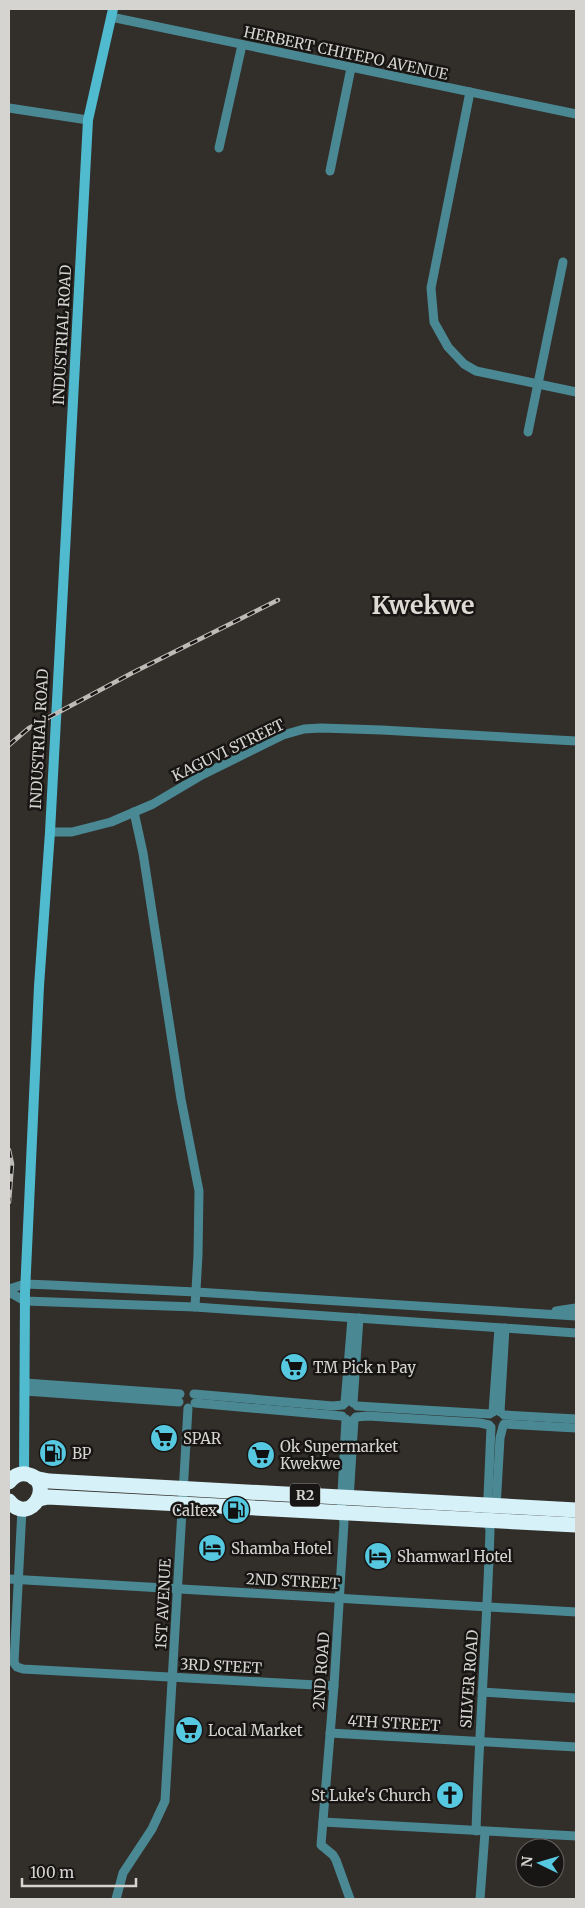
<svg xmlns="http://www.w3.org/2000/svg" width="585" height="1908" viewBox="0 0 585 1908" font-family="Merriweather,serif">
<rect width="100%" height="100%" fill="#322e29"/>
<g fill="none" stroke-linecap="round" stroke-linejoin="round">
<g stroke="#4a8894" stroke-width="9">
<path d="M111,17L576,114"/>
<path d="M470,92L431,288L434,322L448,347L464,364L476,371L576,392"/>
<path d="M9,108L88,120"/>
<path d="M219,148L242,45"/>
<path d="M330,171L351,68"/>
<path d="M528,432L563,262"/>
<path d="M134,812L143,853L181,1099L199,1191L198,1255L195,1307"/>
<path d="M50,832H72L111,822L153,804L202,775L283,735L304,729L321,728L382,730L576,741"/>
<path d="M9,1289L25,1284L50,1285L196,1292L576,1316"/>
<path d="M9,1292L25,1301L195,1307L576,1333"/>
<path d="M556,1311L576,1308"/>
<path d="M25,1383L180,1394"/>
<path d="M25,1391L179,1402"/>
<path d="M194,1394L333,1406L343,1405"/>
<path d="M195,1403L342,1416"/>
<path d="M345,1403L352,1318"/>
<path d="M353,1403L359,1318"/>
<path d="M357,1406L490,1414"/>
<path d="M493,1412L499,1328"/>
<path d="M500,1412L505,1328"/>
<path d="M504,1415L576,1419"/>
<path d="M356,1417L368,1416L480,1423L489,1425"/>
<path d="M346,1419L341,1511L344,1522L334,1686L321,1845L333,1855L336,1860L350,1899"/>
<path d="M504,1424L576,1428"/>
<path d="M349,1500L354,1419"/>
<path d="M496,1508L500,1438L503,1426"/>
<path d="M22,1509L14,1663L17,1667L23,1669L334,1686"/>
<path d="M9,1579L576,1612"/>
<path d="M482,1692L576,1698"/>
<path d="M330,1733L576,1747"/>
<path d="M323,1822L576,1836"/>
<path d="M476,1831C479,1730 487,1630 490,1530L487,1520L491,1427"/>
<path d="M116,1899L123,1873L152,1829L165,1801L188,1408"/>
<path d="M480,1899L485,1832"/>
</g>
<path stroke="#50bacf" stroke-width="10" d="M24,1474L25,1293L39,986L50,832L88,120L113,9"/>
<g stroke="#d6f1f7" stroke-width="15">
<path d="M34,1478L49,1481L576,1510"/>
<path d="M9,1482C14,1476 19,1473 26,1474C57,1480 31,1528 9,1501"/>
<path d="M39,1499L48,1497L576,1525"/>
</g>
<g stroke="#bdbbb8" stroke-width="4.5">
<g id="rail">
<path d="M9,745L29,728L132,673L278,600"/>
<path d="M9,1150L12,1164L9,1202"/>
</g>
</g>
<use href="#rail" stroke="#181614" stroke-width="2.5" stroke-dasharray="8" stroke-linecap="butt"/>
</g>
<defs>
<g id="supermarket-disc" transform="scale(1.4375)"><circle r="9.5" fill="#56c9e0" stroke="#181614"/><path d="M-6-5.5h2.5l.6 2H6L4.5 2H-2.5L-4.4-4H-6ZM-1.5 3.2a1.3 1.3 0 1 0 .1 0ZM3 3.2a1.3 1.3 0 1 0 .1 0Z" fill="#111"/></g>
<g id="fuel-disc" transform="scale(1.4375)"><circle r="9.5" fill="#56c9e0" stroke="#181614"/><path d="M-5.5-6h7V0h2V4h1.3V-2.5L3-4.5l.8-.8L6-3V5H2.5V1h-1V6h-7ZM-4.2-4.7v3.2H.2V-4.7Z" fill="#111"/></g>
<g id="hotel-disc" transform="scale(1.4375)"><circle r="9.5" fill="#56c9e0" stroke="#181614"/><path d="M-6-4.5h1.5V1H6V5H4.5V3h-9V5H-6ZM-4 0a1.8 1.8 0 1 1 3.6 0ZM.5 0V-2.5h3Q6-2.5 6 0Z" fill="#111"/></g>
<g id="church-disc" transform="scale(1.4375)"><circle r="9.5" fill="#56c9e0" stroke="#181614"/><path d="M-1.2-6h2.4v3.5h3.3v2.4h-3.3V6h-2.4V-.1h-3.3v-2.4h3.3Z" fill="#111"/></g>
</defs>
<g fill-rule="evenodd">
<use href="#supermarket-disc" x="294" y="1367"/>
<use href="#supermarket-disc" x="164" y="1438"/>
<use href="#fuel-disc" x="53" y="1453"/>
<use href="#supermarket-disc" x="261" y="1455"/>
<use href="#fuel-disc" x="236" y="1510"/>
<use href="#hotel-disc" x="212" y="1548"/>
<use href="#hotel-disc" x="378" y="1556"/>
<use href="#supermarket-disc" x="189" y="1730"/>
<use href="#church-disc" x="450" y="1795"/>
</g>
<g text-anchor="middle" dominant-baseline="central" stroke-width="5" stroke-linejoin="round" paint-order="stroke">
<rect fill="#181614" stroke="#9d9b98" stroke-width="1" x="290" y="1483.5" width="30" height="23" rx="4"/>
<g font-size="14" font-weight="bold" fill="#d6d4d1">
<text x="305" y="1495">R2</text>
</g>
<g font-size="15" fill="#d6d4d1" stroke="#181614">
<text transform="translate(346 53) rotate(12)">HERBERT CHITEPO AVENUE</text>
<text transform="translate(62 335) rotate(-87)">INDUSTRIAL ROAD</text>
<text transform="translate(39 739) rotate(-87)">INDUSTRIAL ROAD</text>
<text transform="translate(228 750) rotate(-26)">KAGUVI STREET</text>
<text transform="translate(293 1581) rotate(3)">2ND STREET</text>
<text transform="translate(163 1604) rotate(-87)">1ST AVENUE</text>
<text transform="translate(221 1666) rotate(3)">3RD STEET</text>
<text transform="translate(321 1671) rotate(-86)">2ND ROAD</text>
<text transform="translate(469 1679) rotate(-86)">SILVER ROAD</text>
<text transform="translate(394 1723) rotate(3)">4TH STREET</text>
</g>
<g font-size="15" fill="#d6d4d1" stroke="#181614" text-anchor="start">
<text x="313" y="1367">TM Pick n Pay</text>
<text x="183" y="1438">SPAR</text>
<text x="280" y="1446">Ok Supermarket<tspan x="280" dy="17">Kwekwe</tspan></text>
<text x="72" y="1453">BP</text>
<text x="217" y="1510" text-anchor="end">Caltex</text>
<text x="231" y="1548">Shamba Hotel</text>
<text x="397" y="1556">Shamwarl Hotel</text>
<text x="208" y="1730">Local Market</text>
<text x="431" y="1795" text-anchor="end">St Luke's Church</text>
</g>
<g font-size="25" font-weight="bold" fill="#ded9d3" stroke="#181614">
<text x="423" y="605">Kwekwe</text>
</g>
</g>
<rect width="585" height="1908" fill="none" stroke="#d6d4d1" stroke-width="20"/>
<g transform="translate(540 1863) rotate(275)"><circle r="24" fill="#181614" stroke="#646260"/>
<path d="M0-4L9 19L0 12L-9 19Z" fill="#56c9e0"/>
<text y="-8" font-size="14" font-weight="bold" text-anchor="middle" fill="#d6d4d1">N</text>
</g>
<path d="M22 1878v8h114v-8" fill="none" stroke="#d6d4d1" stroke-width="2.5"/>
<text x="30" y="1878" font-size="15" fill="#d6d4d1" stroke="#181614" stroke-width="4" paint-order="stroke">100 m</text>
</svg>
